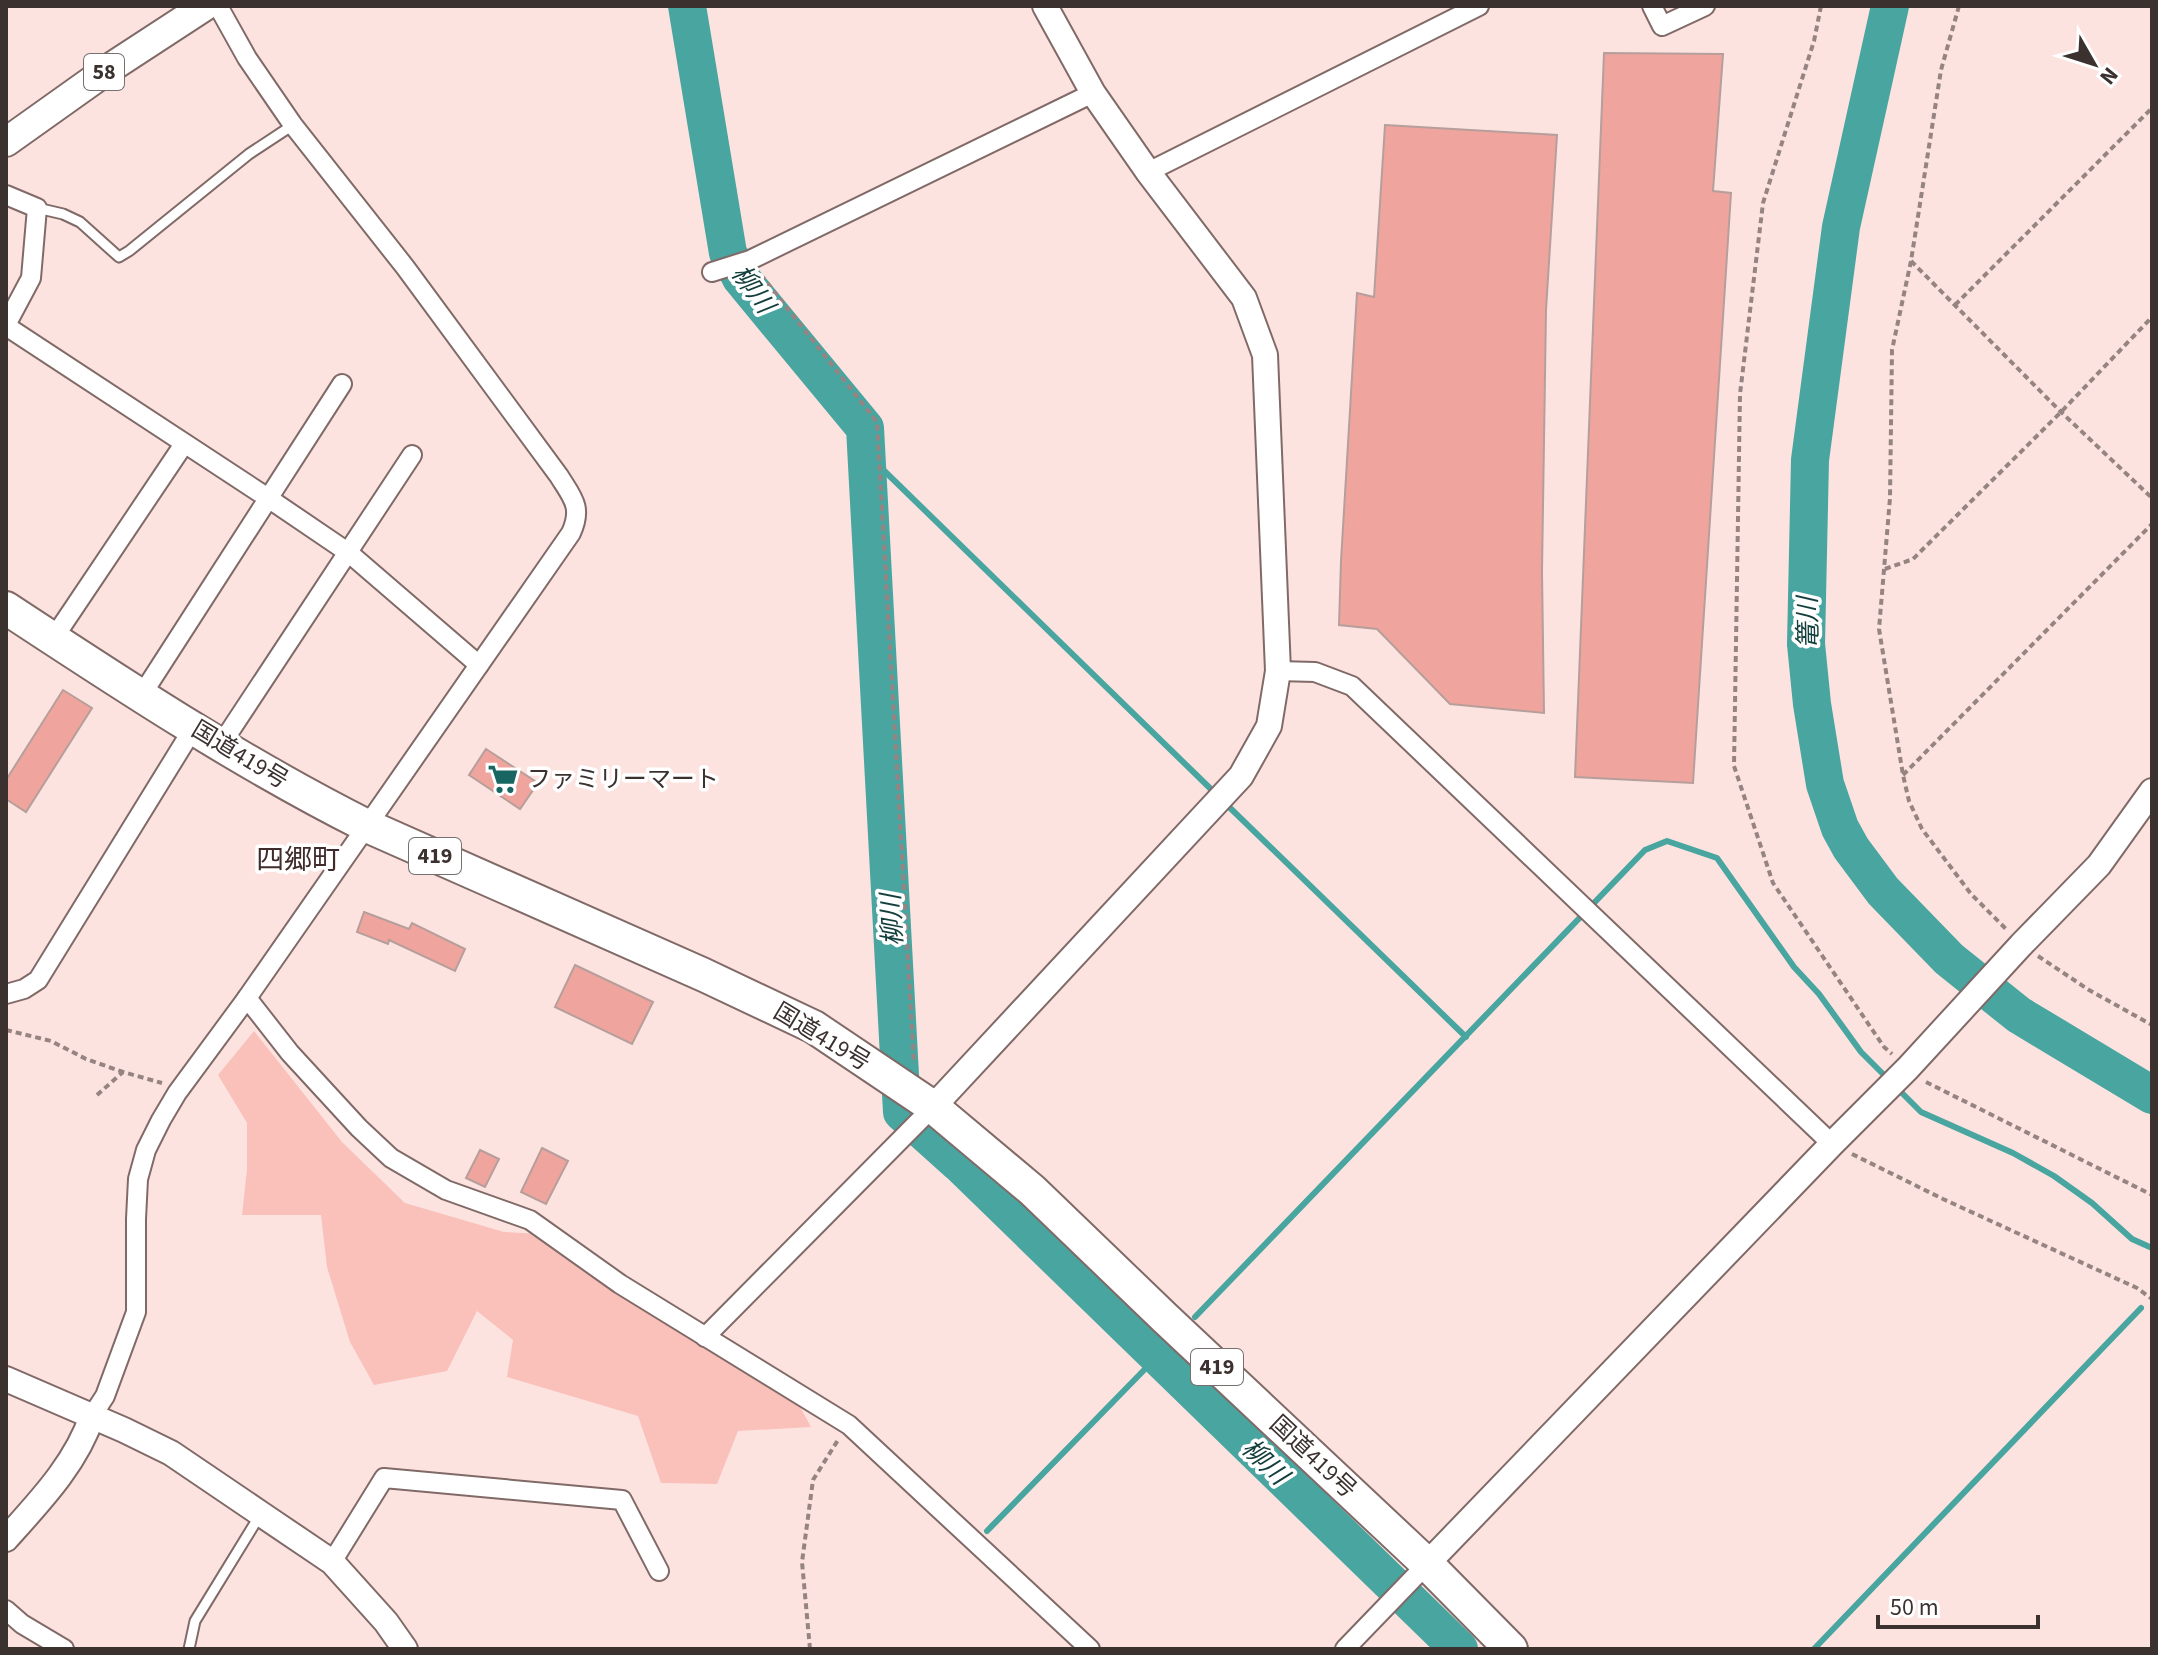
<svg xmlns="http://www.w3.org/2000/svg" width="2158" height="1655" viewBox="0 0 2158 1655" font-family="'Source Sans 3','Noto Sans JP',sans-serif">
<rect width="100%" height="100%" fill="#fde3e0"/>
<path fill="#f9c1ba" d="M254,1031L342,1142L405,1203L504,1232L542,1234L799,1405L811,1427L738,1431L717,1484L661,1483L638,1416L507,1377L513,1340L477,1311L447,1371L374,1385L350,1342L327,1267L321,1215H242L247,1169V1123L218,1075Z"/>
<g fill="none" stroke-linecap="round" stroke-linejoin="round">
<g stroke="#48a5a0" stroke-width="6">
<path d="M867,454L1217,795"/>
<path d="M1225,803L1466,1037"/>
<path d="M1897,1088L1921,1112L2013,1153L2054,1176L2092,1203L2132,1239L2152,1248"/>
<path d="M1195,1317L1645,850L1667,841L1717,858L1794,967L1819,994L1861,1052L1889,1080"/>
<path d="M987,1531L1147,1367"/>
<path d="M1814,1649L2141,1308"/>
</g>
<g stroke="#48a5a0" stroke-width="38">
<path d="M687,6L728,253L741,278L865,428L902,1112L960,1164L1459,1649"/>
<path d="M1890,6L1841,227L1810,460L1806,644L1812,704L1825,784L1840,828L1851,848L1883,891L1949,959L2019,1015L2152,1095"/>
</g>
</g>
<g fill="#efa59e" stroke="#b69e9b" stroke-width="2">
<path d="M1604,53L1723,54L1713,191L1731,193L1693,783L1575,777Z"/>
<path d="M1385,125L1557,135L1546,310L1542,571L1544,713L1450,704L1377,629L1339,625L1341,561L1357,293L1374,297Z"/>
<path d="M63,690L92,708L26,812L6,799V780Z"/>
<path d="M486,749L538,783L520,809L469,775Z"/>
<path d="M364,912L409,929L412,923L465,949L455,971L389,940L388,944L357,932Z"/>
<path d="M575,965L653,1002L632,1044L555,1007Z"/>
<path d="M542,1148L568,1161L546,1204L521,1192Z"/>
<path d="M480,1150L499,1159L485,1187L466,1178Z"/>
</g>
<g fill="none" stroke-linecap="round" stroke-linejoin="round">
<g stroke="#806a67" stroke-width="13">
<g id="lane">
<path d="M37,208L63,214L80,222L119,257L129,251L249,154L293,125"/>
<path d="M189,1649L195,1621L260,1515"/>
</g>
</g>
<g stroke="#806a67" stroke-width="22">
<g id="street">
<path d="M1652,6L1662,26L1705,6"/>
<path d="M1148,172L1479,6"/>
<path d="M6,195L37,208L31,278L6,325"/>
<path d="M712,272L750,260L1093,93"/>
<path d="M6,326L268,498L349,553L479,665"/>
<path d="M53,639L184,444"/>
<path d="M1278,671L1315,672L1352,686L1832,1144"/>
<path d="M141,696L342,384"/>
<path d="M220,746L412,455"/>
<path d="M6,994L24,989L38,980L194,727"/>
<path d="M247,998L290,1053L359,1128L391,1158L446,1190L530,1220L620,1284L849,1425L1090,1649"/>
<path d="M705,1337L933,1107"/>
<path d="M92,1416L105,1396L136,1312V1219L138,1179L146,1150L161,1120L177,1093L247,998L571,533C583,507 572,497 559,476L405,267L293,125L247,58L218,6"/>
<path d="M332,1562L384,1478L622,1500L659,1571"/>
<path d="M6,1610L22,1624L64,1649"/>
<path d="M1345,1649L1427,1564"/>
</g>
</g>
<g stroke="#806a67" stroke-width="28">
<g id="secondary">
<path d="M933,1107L1241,776L1269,726L1278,671L1265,355L1244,298L1148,172L1093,93L1045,6"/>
<path d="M6,1379L124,1430L171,1453L261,1514L332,1562L386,1622L405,1649"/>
<path d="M6,1539C39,1502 76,1464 92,1416"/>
<path d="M1427,1564L1832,1144L1908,1068L2021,945L2099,865L2152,791"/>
</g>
</g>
<g stroke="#806a67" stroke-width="32">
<path id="primary" d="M6,142L110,68L205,6"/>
</g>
<g stroke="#806a67" stroke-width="36">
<path id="highway" d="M6,608C123,685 240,762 365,825L704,975L814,1027L933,1107L1032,1190L1165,1318L1427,1564L1511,1649"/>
</g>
<g stroke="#958482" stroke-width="4" stroke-dasharray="6 4" stroke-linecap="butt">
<path d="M1821,6L1814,41L1763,203L1740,394L1734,766L1773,883L1884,1047L1892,1054"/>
<path d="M1959,6L1941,70L1911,261L1892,350L1890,498L1879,629L1903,775L1909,801L1922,829L1971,894L2007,930"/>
<path d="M1911,261L2061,412L2152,498"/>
<path d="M761,275L877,422L914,1064"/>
<path d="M1955,305L2152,108"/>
<path d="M1885,569L1913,559L2061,412L2152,317"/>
<path d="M1903,775L2152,524"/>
<path d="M2038,956L2089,990L2152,1025"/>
<path d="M6,1030L51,1041L86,1059L123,1072"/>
<path d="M1926,1082L2152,1195"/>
<path d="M97,1095L123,1072L162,1083"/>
<path d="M1852,1154L1943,1199L2137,1288L2152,1299"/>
<path d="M810,1649L802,1562L813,1480L838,1440"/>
</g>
<use href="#lane" stroke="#fff" stroke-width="9"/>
<use href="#street" stroke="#fff" stroke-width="18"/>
<use href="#secondary" stroke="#fff" stroke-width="24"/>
<use href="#primary" stroke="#fff" stroke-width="28"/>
<use href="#highway" stroke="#fff" stroke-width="32"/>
</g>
<defs>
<g id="supermarket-bare" transform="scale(2.4)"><path d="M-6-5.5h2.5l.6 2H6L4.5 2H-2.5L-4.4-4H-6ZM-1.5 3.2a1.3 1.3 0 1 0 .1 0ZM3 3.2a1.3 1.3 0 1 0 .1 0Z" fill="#186562" stroke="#fff" stroke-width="2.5" paint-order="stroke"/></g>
</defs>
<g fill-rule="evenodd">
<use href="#supermarket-bare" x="503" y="779"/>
</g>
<g text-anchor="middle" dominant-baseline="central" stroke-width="7" stroke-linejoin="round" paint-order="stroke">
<g fill="#fff" stroke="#76706e" stroke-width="2">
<rect x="84" y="54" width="40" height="36" rx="6"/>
<rect x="409" y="838" width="52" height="36" rx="6"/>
<rect x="1191" y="1349" width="52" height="36" rx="6"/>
</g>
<g font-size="22" font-weight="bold" fill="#3b3230">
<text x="104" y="72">58</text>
<text x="435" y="856">419</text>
<text x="1217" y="1367">419</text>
</g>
<g font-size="24" fill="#3b3230" stroke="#fff">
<text transform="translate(240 755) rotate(31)">国道419号</text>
<text transform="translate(822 1037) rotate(31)">国道419号</text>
<text transform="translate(1313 1457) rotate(43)">国道419号</text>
</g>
<g font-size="24" fill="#3b3230" stroke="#fff" text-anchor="start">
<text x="527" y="779">ファミリーマート</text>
</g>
<g font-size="26" font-style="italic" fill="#123e3c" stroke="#fff">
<text transform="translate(753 289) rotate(54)">柳川</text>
<text transform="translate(1808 623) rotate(-91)">篭川</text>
<text transform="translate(892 920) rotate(-93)">柳川</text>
<text transform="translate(1265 1462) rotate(44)">柳川</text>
</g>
<g font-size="28" fill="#3f2c2a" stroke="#fff">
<text x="298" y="860">四郷町</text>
</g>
</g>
<rect width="2158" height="1655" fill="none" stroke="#3b3230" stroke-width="16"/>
<g transform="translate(2094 64) rotate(129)" stroke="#ffffff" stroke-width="6" paint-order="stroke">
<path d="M0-6L14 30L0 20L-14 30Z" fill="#3b3230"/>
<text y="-12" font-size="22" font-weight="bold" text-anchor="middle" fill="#3b3230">N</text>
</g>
<path d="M1878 1615v12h160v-12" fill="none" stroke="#3b3230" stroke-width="4"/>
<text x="1890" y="1615" font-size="24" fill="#3b3230" stroke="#ffffff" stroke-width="6" paint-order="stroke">50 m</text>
</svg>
